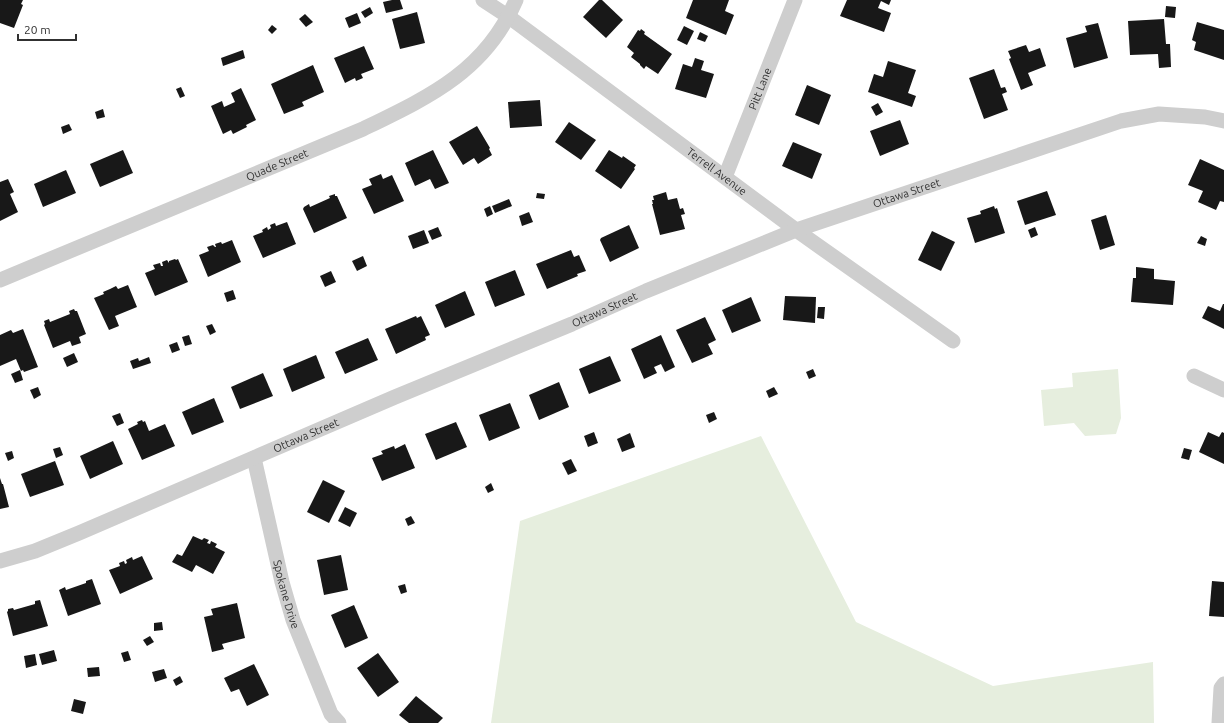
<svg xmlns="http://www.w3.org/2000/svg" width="1224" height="723" viewBox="0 0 1224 723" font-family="Ubuntu,sans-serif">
<rect width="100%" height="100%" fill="#fff"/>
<g fill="#e6eede">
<path d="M1118,369L1121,418L1116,434L1085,436L1074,423L1044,426L1041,390L1073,387L1072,373Z"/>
<path d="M761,436L856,622L993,686L1153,662L1154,723H491L520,521Z"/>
</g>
<g fill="#181818">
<path d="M0,0H23L21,4L23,5L14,28L0,23Z"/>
<path d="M392,0H400L403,9L386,13L383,2Z"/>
<path d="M599,0H602L623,20L606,38L583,17Z"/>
<path d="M693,0H729L725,11L734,15L726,35L686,18Z"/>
<path d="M847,0H891L889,5L881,1L878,8L891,13L884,32L840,16Z"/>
<path d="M1166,6L1176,7L1175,18L1165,17Z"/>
<path d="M370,7L373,13L365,18L361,12Z"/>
<path d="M417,12L425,43L400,49L392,19Z"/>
<path d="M357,13L361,23L349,28L345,18Z"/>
<path d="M305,14L313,22L306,27L299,19Z"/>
<path d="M1164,19L1166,44H1170L1171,67L1159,68L1158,54L1130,55L1128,21Z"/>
<path d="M1197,22L1224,30V60L1194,50L1196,42L1192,40Z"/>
<path d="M1098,23L1108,58L1074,68L1066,38L1087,32L1085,26Z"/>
<path d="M272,25L277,29L272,34L268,30Z"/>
<path d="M684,26L694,31L687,45L677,40Z"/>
<path d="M641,29L645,32L644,34L672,54L658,74L646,66L644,69L640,65V64L631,57L634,53L627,47L638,30L640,31Z"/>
<path d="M700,32L708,36L705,42L697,39Z"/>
<path d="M1026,45L1029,52L1040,48L1046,66L1028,73L1033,85L1021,90L1009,59L1011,58L1008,51Z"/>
<path d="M364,46L374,69L361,74L363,78L356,81L355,78L345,83L334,58Z"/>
<path d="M243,50L245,58L223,66L221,58Z"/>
<path d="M695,58L704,61L701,70L714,74L706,98L675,89L683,64L692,67Z"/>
<path d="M888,61L916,70L908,93L916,96L912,107L868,92L874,74L883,77Z"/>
<path d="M313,65L324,92L302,102L304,106L284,114L271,84Z"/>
<path d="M994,69L1001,88L1005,87L1007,92L1002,94L1008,110L984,119L969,78Z"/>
<path d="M807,85L831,95L819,125L795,115Z"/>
<path d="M181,87L185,96L180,98L176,89Z"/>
<path d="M241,88L256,120L246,125L247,127L233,134L231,130L223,134L211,106L222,101L224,107L235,102L231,93Z"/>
<path d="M540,100L542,126L510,128L508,102Z"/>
<path d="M878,103L883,112L876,116L871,107Z"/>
<path d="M103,109L105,117L97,119L95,112Z"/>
<path d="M900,120L909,144L880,156L870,131Z"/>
<path d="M569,122L596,140L581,160L555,142Z"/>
<path d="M69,124L72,130L63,134L61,127Z"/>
<path d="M477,126L490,148L489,149L492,155L478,164L474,158L463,165L449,142Z"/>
<path d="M793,142L822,154L812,179L782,166Z"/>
<path d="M123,150L133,173L100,187L90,164Z"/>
<path d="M433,150L449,183L435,189L430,179L415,186L405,163Z"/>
<path d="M609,150L622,158L623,156L636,165L634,168L635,169L621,189L595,171Z"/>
<path d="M1200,159L1224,170V202L1220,201L1216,210L1198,202L1203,191L1188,185Z"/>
<path d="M66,170L76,193L43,207L34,184Z"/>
<path d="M381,174L383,179L392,175L404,201L374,214L362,189L372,185L369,179Z"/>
<path d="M8,179L14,192L10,194L18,212L0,221V182Z"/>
<path d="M1047,191L1056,215L1025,225L1017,201Z"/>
<path d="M666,192L668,200L677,198L680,209L683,208L685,214L681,215L685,229L660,235L652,204H653L652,200H654L653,196Z"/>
<path d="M537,193L545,194L544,199L536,198Z"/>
<path d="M335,194V196H337L347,218L314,233L303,209L304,207L309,204L310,207L330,198L329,196Z"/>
<path d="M509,199L512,206L495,213L492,206Z"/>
<path d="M490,206L493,214L487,217L484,209Z"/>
<path d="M994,206L995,209L997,208L1005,233L975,243L967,218L981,214L980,211Z"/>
<path d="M529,212L533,222L522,226L519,216Z"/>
<path d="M1106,215L1115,245L1100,250L1091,220Z"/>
<path d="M287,222L296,244L263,258L253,236L263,232L262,230L267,227L268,230L271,228L270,225L275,223L276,226Z"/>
<path d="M629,225L639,248L610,262L600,240L601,238Z"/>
<path d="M438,227L442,236L432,240L428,231Z"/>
<path d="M1035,227L1038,235L1031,238L1028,230Z"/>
<path d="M424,230L429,243L413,249L408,236Z"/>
<path d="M932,231L955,242L941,271L918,260Z"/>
<path d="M1201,236L1207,239L1205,246L1197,243Z"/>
<path d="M232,240L241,262L208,277L199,255L209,251L207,247L213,245L215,247H216L215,244L221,242L222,244Z"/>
<path d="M571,250L574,257L579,255L586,271L577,274L578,276L547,289L536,264Z"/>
<path d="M363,256L367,266L357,271L352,261Z"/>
<path d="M175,259L176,260L178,259L188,282L155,296L145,273L155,269L153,265L160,263L161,266H163L162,262L167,260L169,263V261Z"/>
<path d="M1136,267L1154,269V279L1175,281L1173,305L1131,302L1133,278H1136Z"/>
<path d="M515,270L525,295L495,307L485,282Z"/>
<path d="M331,271L336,282L325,287L320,276Z"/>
<path d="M128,285L137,307L115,316L119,326L109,330L94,298L104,294L103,292L110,289L116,286L118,289Z"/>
<path d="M233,290L236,299L227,302L224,293Z"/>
<path d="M465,291L475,315L445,328L435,305Z"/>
<path d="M785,296L816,297L815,323L783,320Z"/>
<path d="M751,297L761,321L732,333L722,310Z"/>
<path d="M1223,304H1224V329L1202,318L1208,306L1220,311Z"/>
<path d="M818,307H825L824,319L817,318Z"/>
<path d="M74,309L75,311H77L86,334L79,337L81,343L72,346L70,341L53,348L44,325L45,324L44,321L49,319L50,322L70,314L69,311Z"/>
<path d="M416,316L417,318L421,316L430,335L425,337L426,340L396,354L385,329Z"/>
<path d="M705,317L716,340L708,344L713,354L692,363L676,330Z"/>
<path d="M212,324L216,332L210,335L206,326Z"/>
<path d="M23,329L38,367L24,372L23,370L21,371L16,359L0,366V335L11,330L13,333Z"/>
<path d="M189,335L192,344L185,346L182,337Z"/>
<path d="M661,335L675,367L665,372L661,364L654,367L657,373L644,379L631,349Z"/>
<path d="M368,338L378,360L345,374L335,352Z"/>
<path d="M177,342L180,350L172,353L169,345Z"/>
<path d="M74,353L78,362L67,367L63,358Z"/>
<path d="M316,355L325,378L292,392L283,369Z"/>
<path d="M610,356L621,381L589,394L579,369Z"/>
<path d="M149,357L151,363L133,369L130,361L138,358L139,361Z"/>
<path d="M813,369L816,376L809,379L806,372Z"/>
<path d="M20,370L23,380L15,383L11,374Z"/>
<path d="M263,373L273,396L240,409L231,387Z"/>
<path d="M559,382L569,407L539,420L529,395Z"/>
<path d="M38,387L41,395L34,399L30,390Z"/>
<path d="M774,387L778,394L769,398L766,391Z"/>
<path d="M214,398L224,422L192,435L182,412Z"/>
<path d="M510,403L520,428L489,441L479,415Z"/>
<path d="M714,412L717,419L709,423L706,415Z"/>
<path d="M120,413L124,423L117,426L112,416Z"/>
<path d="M142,420L143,422L145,421L149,431L165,424L175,446L142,460L128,429L138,424L137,422Z"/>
<path d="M456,422L467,447L436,460L425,434Z"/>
<path d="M594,432L598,443L588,447L584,436Z"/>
<path d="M1208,432L1219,437L1222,432L1224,433V464L1199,452Z"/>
<path d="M630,433L635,447L622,452L617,439Z"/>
<path d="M113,441L123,464L90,479L80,456Z"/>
<path d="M405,444L415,468L382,481L372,458L383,454L381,451L394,446L395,449Z"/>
<path d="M60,447L63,455L56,458L53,449Z"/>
<path d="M1184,448L1192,450L1189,460L1181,458Z"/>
<path d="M12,451L14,458L8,461L5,453Z"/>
<path d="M571,459L577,471L568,475L562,463Z"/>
<path d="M55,461L64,485L30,497L21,474Z"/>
<path d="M0,478L2,484H3L9,507L0,509Z"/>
<path d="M323,480L345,491L329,523L307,512Z"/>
<path d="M491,483L494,490L488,493L485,487Z"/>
<path d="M345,507L357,513L350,527L338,521Z"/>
<path d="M411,516L415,523L408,526L405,519Z"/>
<path d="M193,536L202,540L204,538L209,540L207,543L210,544L211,541L217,544L215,547L225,552L213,574L196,565L192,572L172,562L177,554L182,556Z"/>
<path d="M341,555L348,590L324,595L317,560Z"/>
<path d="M142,556L153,579L120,594L109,570L120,566L119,563L124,561L125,564L127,563L126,560L132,557L133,560Z"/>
<path d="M92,579L101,604L68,616L59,590L65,587L66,590L86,583V581Z"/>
<path d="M1212,581L1224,582V617L1209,616Z"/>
<path d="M405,584L407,592L401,594L398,586Z"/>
<path d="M40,600L48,626L13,636L7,612L8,611V609L13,608L14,610L35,604V601Z"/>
<path d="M237,603L245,638L222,644L224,649L212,652L204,617L213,615L211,609Z"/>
<path d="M354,605L368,638L345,648L331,615Z"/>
<path d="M162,622L163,630L154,631V623Z"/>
<path d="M150,636L154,642L147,646L143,640Z"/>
<path d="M54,650L57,661L42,665L39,654Z"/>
<path d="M128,651L131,660L124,662L121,653Z"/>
<path d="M378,653L399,682L378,697L357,668Z"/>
<path d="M35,654L37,665L26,668L24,656Z"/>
<path d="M254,664L269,695L247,706L239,689L231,692L224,678Z"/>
<path d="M99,667L100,676L88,677L87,668Z"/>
<path d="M164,669L167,678L155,682L152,672Z"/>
<path d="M180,676L183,682L176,686L173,680Z"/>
<path d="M416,696L443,718L438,723H409L399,715Z"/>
<path d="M74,699L86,702L83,714L71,711Z"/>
</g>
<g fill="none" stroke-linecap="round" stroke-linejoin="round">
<g stroke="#cecece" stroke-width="15">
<path id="s1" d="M483,0L509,17L796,230L953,341"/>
<path id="s2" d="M725,177L795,0"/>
<path id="s3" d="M0,280L363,129C429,97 486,71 516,0"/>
<path d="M1194,376L1224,390"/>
<path id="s4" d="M254,458L282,582L293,620L331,714L339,723"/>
<path id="s5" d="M0,561L35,551L79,533L395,397L572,324L646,291L796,230L1121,121L1159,114L1205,117L1224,121"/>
<path d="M1219,723L1221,688L1224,684"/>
</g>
</g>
<g text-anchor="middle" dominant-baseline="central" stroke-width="4" stroke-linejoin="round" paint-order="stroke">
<g font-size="11" fill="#313131" stroke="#fff">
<text stroke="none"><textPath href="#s2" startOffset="95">Pitt Lane</textPath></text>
<text stroke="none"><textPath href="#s3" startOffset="300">Quade Street</textPath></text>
<text stroke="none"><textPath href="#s1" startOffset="290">Terrell Avenue</textPath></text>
<text stroke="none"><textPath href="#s5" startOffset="979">Ottawa Street</textPath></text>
<text stroke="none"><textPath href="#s5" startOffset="655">Ottawa Street</textPath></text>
<text stroke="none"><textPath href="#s5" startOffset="331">Ottawa Street</textPath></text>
<text stroke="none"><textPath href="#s4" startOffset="140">Spokane Drive</textPath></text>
</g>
</g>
<path d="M18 34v6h58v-6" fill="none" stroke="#313131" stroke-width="2"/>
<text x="24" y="34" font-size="12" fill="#313131" stroke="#ffffff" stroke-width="3" paint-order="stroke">20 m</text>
</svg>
